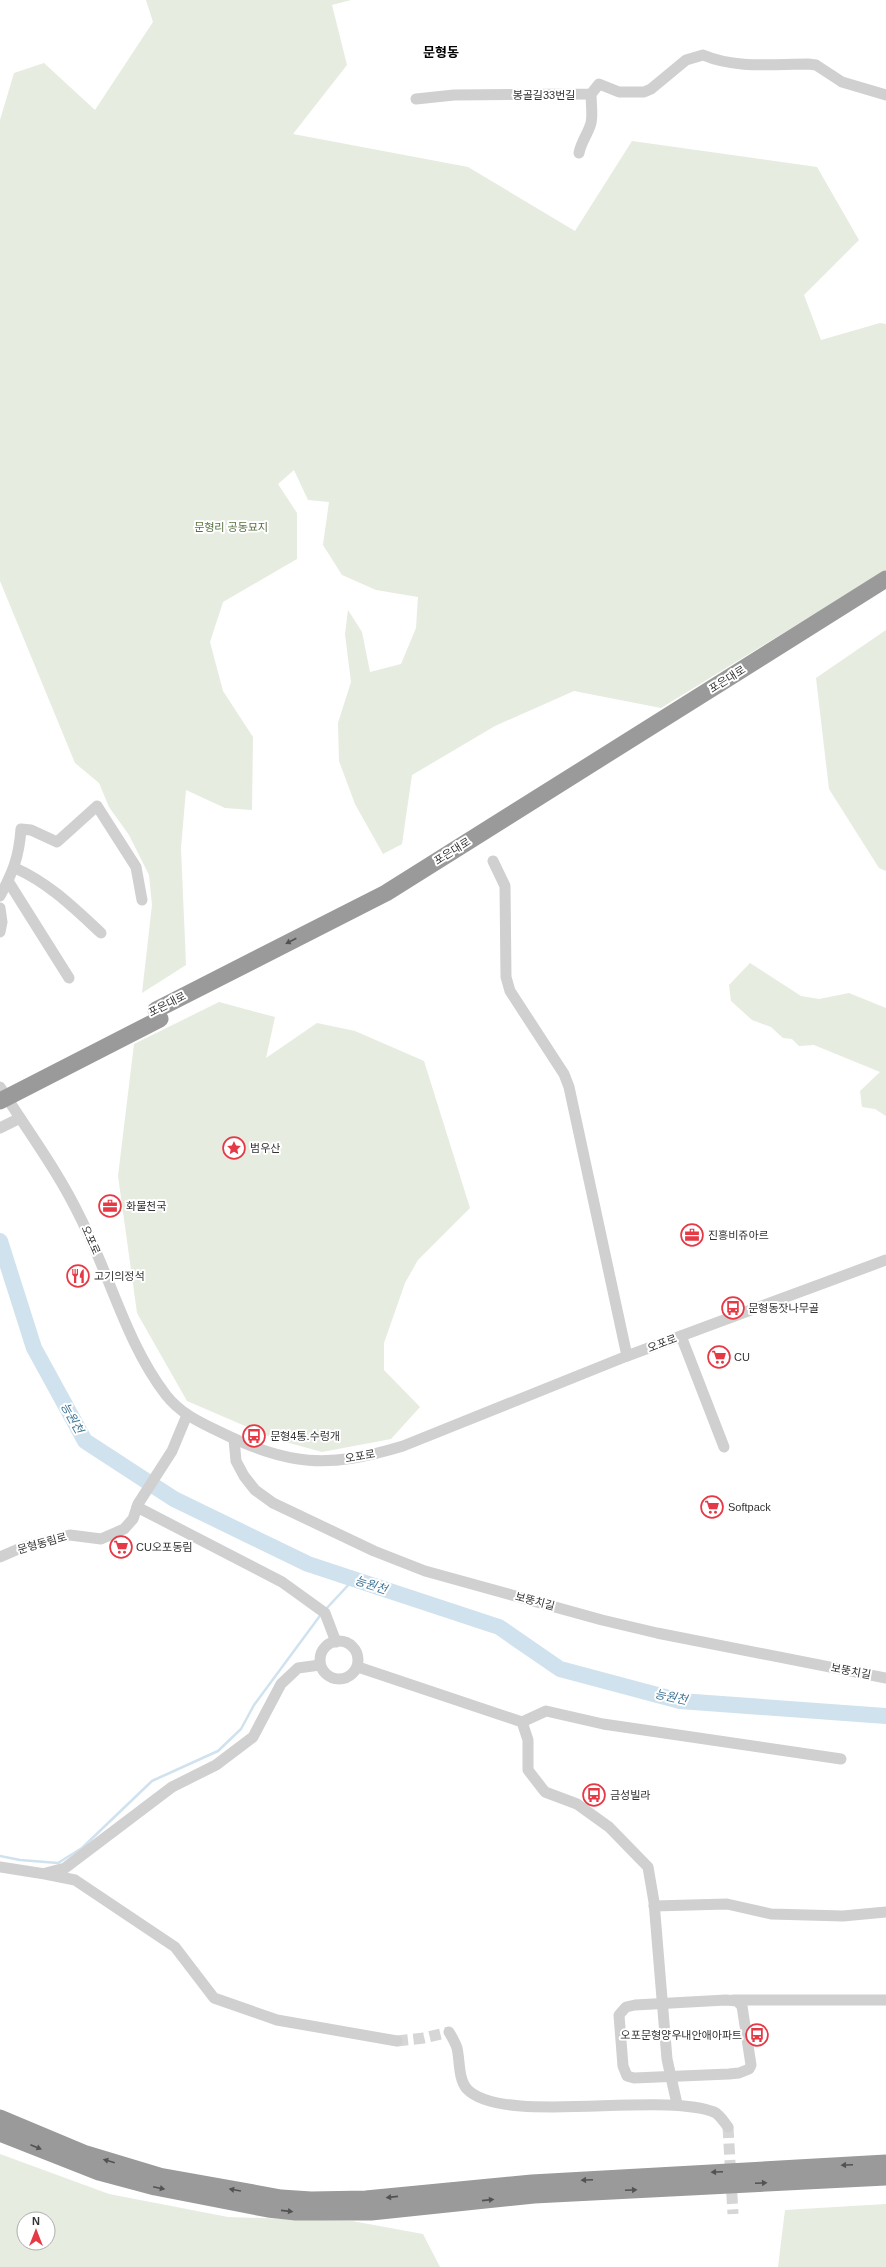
<svg xmlns="http://www.w3.org/2000/svg" width="886" height="2267" viewBox="0 0 886 2267" font-family="Arial,'Noto Sans KR',sans-serif">
<rect width="100%" height="100%" fill="#fff"/>
<g fill="#e6ecdf" fill-rule="evenodd">
<path d="M146,0H351L332,5L347,65L293,134L468,167L575,231L632,141L817,167L859,240L804,295L821,340L880,323L886,324V570L661,708L574,691L495,726L412,775L402,844L383,854L355,804L339,761L338,723L351,682L345,634L348,610L362,632L370,672L401,664L416,628L418,597L376,590L342,575L323,545L329,502L308,500L294,470L278,484L297,513V559L223,602L210,642L223,691L253,737L252,810L225,808L186,790L181,848L186,965L142,993L152,905L149,875L129,835L109,807L99,783L75,763L0,581V120L14,73L44,63L95,110L153,22Z"/>
<path d="M886,630V871L879,868L829,789L816,678Z"/>
<path d="M750,963L801,996L819,999L849,993L886,1008V1116L875,1109L862,1107L860,1091L880,1072L814,1045L799,1046L792,1039L783,1038L771,1027L752,1020L731,1001L729,985Z"/>
<path d="M219,1002L275,1017L266,1058L317,1023L355,1031L424,1061L470,1208L418,1260L405,1283L384,1343V1370L420,1407L391,1439L322,1452L275,1439L187,1401L137,1313L118,1176L134,1044Z"/>
<path d="M0,2154L109,2194L228,2217L352,2221L423,2234L440,2267H0ZM24,2219H48V2243H24Z"/>
<path d="M886,2204V2267H778L785,2210Z"/>
</g>
<g fill="none" stroke-linecap="round" stroke-linejoin="round">
<g stroke="#cfe2ee" stroke-width="2.5">
<path d="M325,1610L353,1580"/>
<path d="M0,1856L20,1860L58,1863L82,1848L152,1781L218,1751L241,1729L254,1705L322,1613"/>
</g>
<path stroke="#cfe2ee" stroke-width="16" d="M0,1241L34,1348L85,1441L174,1499L308,1564L499,1627L560,1669L680,1701L886,1716"/>
<g stroke="#d6d6d6" stroke-width="11" stroke-dasharray="11 5.5" stroke-linecap="butt">
<path d="M397,2041L424,2038L449,2032"/>
<path d="M728,2127L733,2214"/>
</g>
<g stroke="#d0d0d0" stroke-width="11">
<path d="M416,99L454,95L591,94L599,84L619,92H644L651,89L686,60L703,55C736,69 773,64 808,64L816,65L842,82L886,95"/>
<path d="M579,153C581,142 588,134 591,123C593,114 591,104 591,94"/>
<path d="M493,861L505,886L506,977L510,991L564,1074L569,1087L627,1356"/>
<path d="M15,868C49,883 74,908 101,933"/>
<path d="M8,881L69,978"/>
<path d="M0,896C13,872 19,857 21,829L31,830L57,842L97,806L136,867L142,900"/>
<path d="M0,908L2,922L0,932"/>
<path d="M0,1087C27,1130 58,1171 80,1217C110,1275 126,1343 166,1395C180,1413 199,1422 218,1431C289,1466 327,1469 403,1446L627,1356L886,1260"/>
<path d="M0,1128L20,1118"/>
<path d="M681,1336L724,1447"/>
<path d="M234,1439L236,1461L244,1476L255,1490L273,1503L374,1551L425,1571L602,1620L657,1633L886,1678"/>
<path d="M137,1507L282,1582L325,1613L336,1642"/>
<path d="M0,1557L23,1547L70,1535L101,1539L124,1529L133,1519L138,1504L172,1451L187,1415"/>
<circle cx="339" cy="1660" r="19"/>
<path d="M358,1667L522,1722L528,1740V1770L545,1792L577,1804L609,1827L648,1867L654,1902L667,2059L677,2104"/>
<path d="M522,1722L546,1711L603,1724L841,1759"/>
<path d="M0,1867L45,1874L75,1880L175,1947L214,1998L277,2020L397,2041"/>
<path d="M46,1873L65,1868L172,1787L216,1765L253,1737L281,1684L298,1668L320,1665"/>
<path d="M654,1906L727,1904L771,1914L843,1916L886,1912"/>
<path d="M726,2000L737,2001L742,2006L751,2065L749,2069L739,2073L729,2074L634,2078L627,2076L623,2066L619,2015L626,2007L635,2005Z"/>
<path d="M733,2000H886"/>
<path d="M449,2032C452,2037 455,2042 457,2048C460,2060 458,2079 467,2089C502,2126 660,2091 714,2112C719,2114 725,2123 728,2127"/>
</g>
<g stroke="#9a9a9a" stroke-width="17">
<path d="M156,1010L386,893L886,579"/>
<path d="M0,2118L86,2154L159,2176L281,2198L311,2200L366,2199L532,2183L886,2163"/>
<path d="M0,2133L99,2172L155,2187L268,2209L296,2212H371L534,2195L886,2177"/>
</g>
<path stroke="#9a9a9a" stroke-width="17" d="M0,1101L160,1019"/>
</g>
<defs><path id="oneway-solid" d="M-6-.8H1V-3.2L6.5 0L1 3.2V.8H-6Z"/></defs>
<g fill="#525252">
<use href="#oneway-solid" transform="translate(291 941) rotate(153)"/>
<use href="#oneway-solid" transform="translate(36 2147) rotate(23)"/>
<use href="#oneway-solid" transform="translate(109 2161) rotate(-164)"/>
<use href="#oneway-solid" transform="translate(847 2165) rotate(177)"/>
<use href="#oneway-solid" transform="translate(717 2172) rotate(177)"/>
<use href="#oneway-solid" transform="translate(587 2180) rotate(177)"/>
<use href="#oneway-solid" transform="translate(761 2183) rotate(-3)"/>
<use href="#oneway-solid" transform="translate(159 2188) rotate(12)"/>
<use href="#oneway-solid" transform="translate(235 2190) rotate(-170)"/>
<use href="#oneway-solid" transform="translate(631 2190) rotate(-3)"/>
<use href="#oneway-solid" transform="translate(392 2197) rotate(174)"/>
<use href="#oneway-solid" transform="translate(488 2200) rotate(-6)"/>
<use href="#oneway-solid" transform="translate(287 2211) rotate(6)"/>
</g>
<defs>
<g id="sight-ring" transform="scale(1.15)"><circle r="9.5" fill="#fff" stroke="#e63946" stroke-width="1.5"/><path d="M0-6L1.8-2.2L6-1.7L2.9 1.2L3.7 5.4L0 3.3L-3.7 5.4L-2.9 1.2L-6-1.7L-1.8-2.2Z" fill="#e63946"/></g>
<g id="office-ring" transform="scale(1.15)"><circle r="9.5" fill="#fff" stroke="#e63946" stroke-width="1.5"/><path d="M-6-3h4V-5.5h4V-3h4V5H-6ZM-1-4.5V-3h2v-1.5ZM-6 0V1H6V0Z" fill="#e63946"/></g>
<g id="restaurant-ring" transform="scale(1.15)"><circle r="9.5" fill="#fff" stroke="#e63946" stroke-width="1.5"/><path d="M-5-6h1v4h1v-4h1v4h1v-4h1v5L-1.5 .5V6h-2V.5L-5-1ZM5-6V6H3V1.5H1.5Q1.5-4 5-6Z" fill="#e63946"/></g>
<g id="bus-ring" transform="scale(1.15)"><circle r="9.5" fill="#fff" stroke="#e63946" stroke-width="1.5"/><path d="M-5-6H5V4H4V6H2V4H-2V6H-4V4H-5ZM-3.5-4V0h7V-4ZM-3.5 1.2v1.5H-2V1.2ZM2 1.2v1.5H3.5V1.2Z" fill="#e63946"/></g>
<g id="supermarket-ring" transform="scale(1.15)"><circle r="9.5" fill="#fff" stroke="#e63946" stroke-width="1.5"/><path d="M-6-5.5h2.5l.6 2H6L4.5 2H-2.5L-4.4-4H-6ZM-1.5 3.2a1.3 1.3 0 1 0 .1 0ZM3 3.2a1.3 1.3 0 1 0 .1 0Z" fill="#e63946"/></g>
</defs>
<g fill-rule="evenodd">
<use href="#sight-ring" x="234" y="1148"/>
<use href="#office-ring" x="110" y="1206"/>
<use href="#office-ring" x="692" y="1235"/>
<use href="#restaurant-ring" x="78" y="1276"/>
<use href="#bus-ring" x="733" y="1308"/>
<use href="#supermarket-ring" x="719" y="1357"/>
<use href="#bus-ring" x="254" y="1436"/>
<use href="#supermarket-ring" x="712" y="1507"/>
<use href="#supermarket-ring" x="121" y="1547"/>
<use href="#bus-ring" x="594" y="1795"/>
<use href="#bus-ring" x="757" y="2035"/>
</g>
<g text-anchor="middle" dominant-baseline="central" stroke-width="4" stroke-linejoin="round" paint-order="stroke">
<g font-size="11" fill="#333" stroke="#fff">
<text x="544" y="95">봉골길33번길</text>
<text transform="translate(727 679) rotate(-32)">포은대로</text>
<text transform="translate(452 851) rotate(-32)">포은대로</text>
<text transform="translate(167 1004) rotate(-27)">포은대로</text>
<text transform="translate(91 1240) rotate(66)">오포로</text>
<text transform="translate(662 1343) rotate(-21)">오포로</text>
<text transform="translate(360 1456) rotate(-10)">오포로</text>
<text transform="translate(42 1543) rotate(-16)">문형동림로</text>
<text transform="translate(535 1601) rotate(15)">보뚱치길</text>
<text transform="translate(851 1671) rotate(11)">보뚱치길</text>
</g>
<g font-size="11" fill="#56703f" stroke="#fff">
<text x="231" y="527">문형리 공동묘지</text>
</g>
<g font-size="11" fill="#333" stroke="#fff" text-anchor="start">
<text x="250" y="1148">범우산</text>
<text x="126" y="1206">화물천국</text>
<text x="708" y="1235">진흥비쥬아르</text>
<text x="94" y="1276">고기의정석</text>
<text x="748" y="1308">문형동잣나무골</text>
<text x="734" y="1357">CU</text>
<text x="270" y="1436">문형4통.수렁개</text>
<text x="728" y="1507">Softpack</text>
<text x="136" y="1547">CU오포동림</text>
<text x="610" y="1795">금성빌라</text>
<text x="742" y="2035" text-anchor="end">오포문형양우내안애아파트</text>
</g>
<g font-size="12" font-style="italic" fill="#3f7597" stroke="#fff">
<text transform="translate(72 1418) rotate(61)">능원천</text>
<text transform="translate(371 1585) rotate(18)">능원천</text>
<text transform="translate(671 1697) rotate(12)">능원천</text>
</g>
<g font-size="13" font-weight="bold" fill="#000" stroke="#fff">
<text x="441" y="52">문형동</text>
</g>
</g>
<g transform="translate(36 2231)"><circle r="19" fill="#ffffff" stroke="#adadad"/>
<path d="M0-3L7 15L0 10L-7 15Z" fill="#e63946"/>
<text y="-6" font-size="11" font-weight="bold" text-anchor="middle" fill="#333333">N</text>
</g>
</svg>
